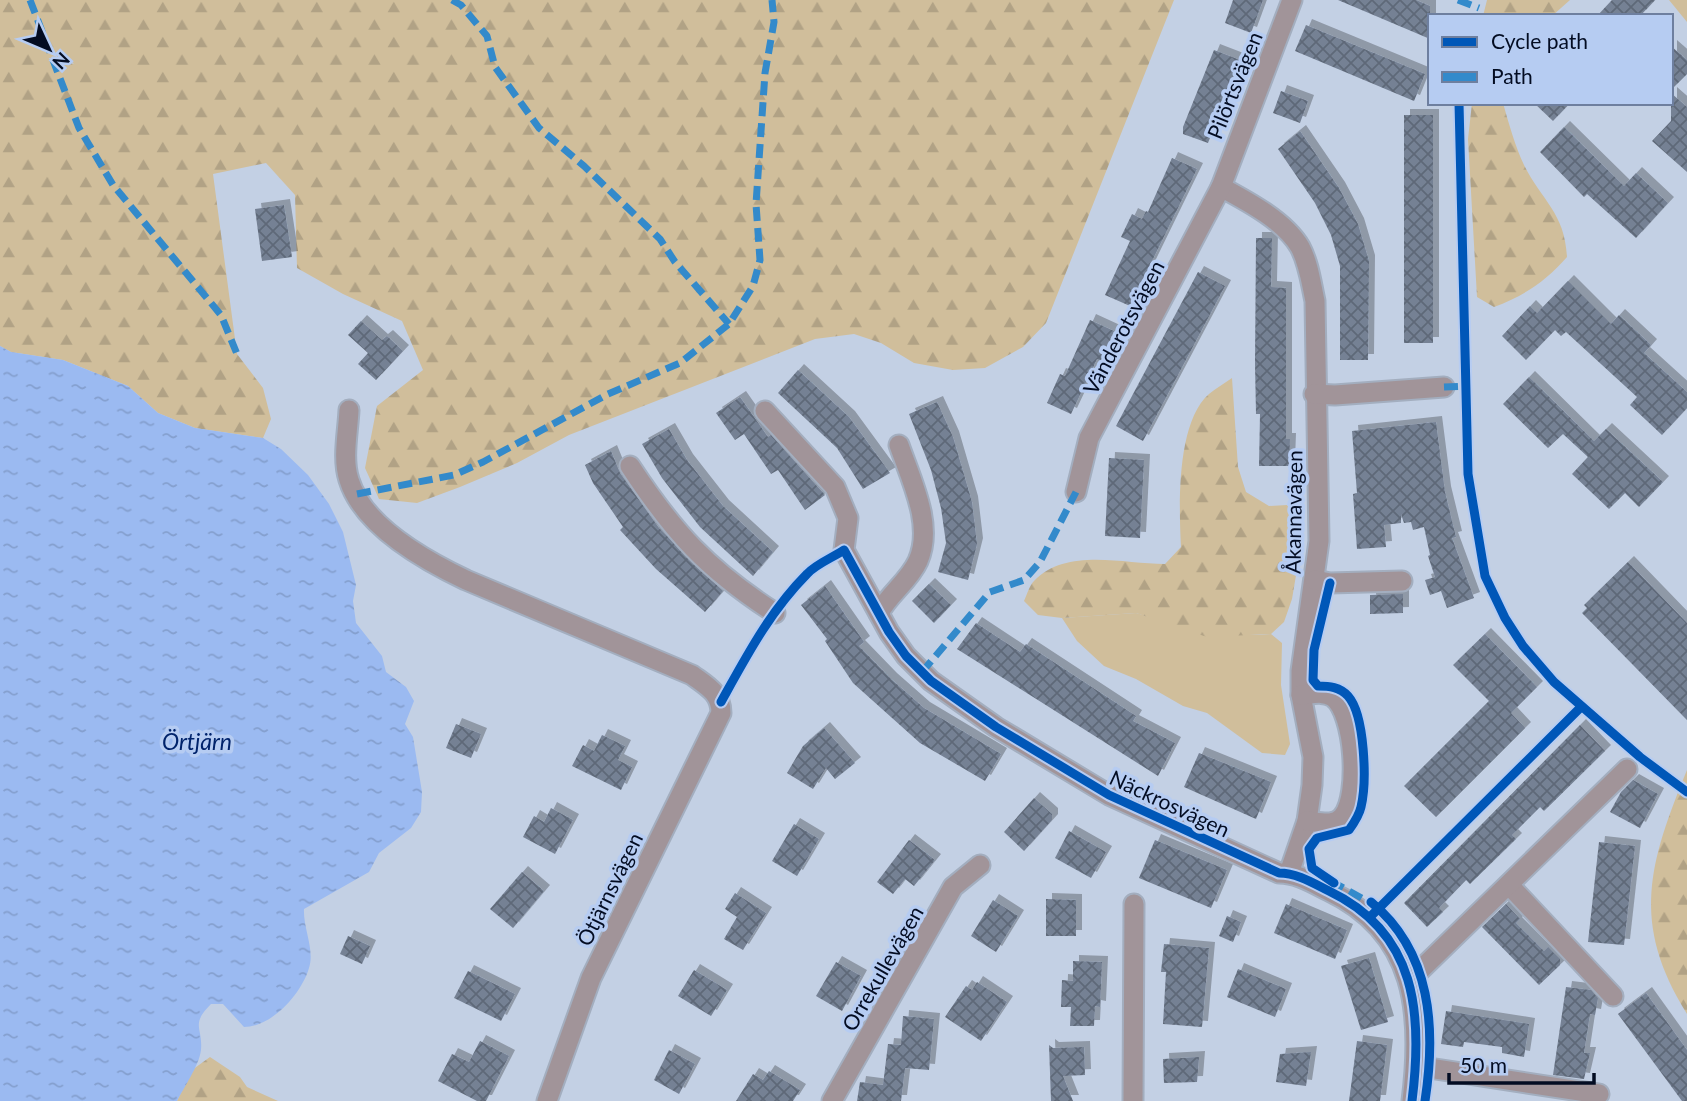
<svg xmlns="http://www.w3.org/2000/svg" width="1687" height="1101" viewBox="0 0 1687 1101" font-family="Lato,sans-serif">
<defs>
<pattern id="forest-firs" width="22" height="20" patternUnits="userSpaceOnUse" patternTransform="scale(1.75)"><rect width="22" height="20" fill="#d0be9b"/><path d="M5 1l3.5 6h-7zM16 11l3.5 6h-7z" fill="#b1a285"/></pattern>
<pattern id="water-ripples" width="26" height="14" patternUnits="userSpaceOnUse" patternTransform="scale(1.75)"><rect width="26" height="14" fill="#9bbaf1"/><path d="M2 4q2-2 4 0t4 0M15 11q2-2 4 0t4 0" fill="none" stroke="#849fce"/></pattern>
<pattern id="building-cross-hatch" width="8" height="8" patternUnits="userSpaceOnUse" patternTransform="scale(1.75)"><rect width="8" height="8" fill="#758194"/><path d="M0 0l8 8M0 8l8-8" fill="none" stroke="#5e6878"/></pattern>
<filter id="shadow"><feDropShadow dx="6" dy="-6" stdDeviation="0" flood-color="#0004"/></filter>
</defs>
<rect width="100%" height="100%" fill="#c3d0e4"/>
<path fill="#d0be9b" d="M1136,613C1179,626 1226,639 1271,634L1282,643L1281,685L1290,744L1285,755L1262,753L1207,713L1183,706L1136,679L1104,666L1077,641L1062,618Z"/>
<g fill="url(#forest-firs)">
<path d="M0,0H1174L1046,323L1023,347L985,368L953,370L914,363L881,343L854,334L815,339L569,435L517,463L460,487L417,503L379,499L365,468L377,406L423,370L402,321L343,294L297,268L295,195L266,163L213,174L237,354L263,388L271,419L263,438L195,428L158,413L128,386L63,360L11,352L0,346Z"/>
<path d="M1487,0H1570L1552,16H1483Z"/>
<path d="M1669,0H1687V22Z"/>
<path d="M1472,103H1503C1509,124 1515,146 1524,165C1542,201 1565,213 1567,257C1546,281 1524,296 1494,307L1477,297L1468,139Z"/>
<path d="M1232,378L1238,467L1246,492L1269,506L1287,505L1297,518L1302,540L1292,599L1284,622L1271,634L1207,637L1136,613L1062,618L1038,615L1024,601C1027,595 1029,586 1034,581C1066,547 1124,564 1165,564L1181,547C1179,507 1176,423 1209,394C1216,388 1225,383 1232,378Z"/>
<path d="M1687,770V1014C1630,923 1649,863 1687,770Z"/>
<path d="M210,1057L240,1077L247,1087L278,1101H177L192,1070Z"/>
</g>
<path fill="url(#water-ripples)" d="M0,346L11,352L63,360L128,386L158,413L195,428L263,438L281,449L308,475L329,504L343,532L356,585L353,601L356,623L382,656L386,672L406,687L414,701L405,724L413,737L422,792L421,812L411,828L379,853L369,872L304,909C303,928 315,950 309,968C301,995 271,1027 244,1027L223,1004H211C190,1025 203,1027 201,1050C199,1066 184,1087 177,1101H0Z"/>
<g fill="url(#building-cross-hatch)" filter="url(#shadow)">
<path d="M1233,0H1263L1251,33L1225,23Z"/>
<path d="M1338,0H1416L1430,6V39Z"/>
<path d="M1612,0H1655L1640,16H1597Z"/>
<path d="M1306,25L1425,74L1414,101L1295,51Z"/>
<path d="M1671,46L1687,60V74L1671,90Z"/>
<path d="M1214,50L1240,60L1208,143L1183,134V127Z"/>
<path d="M1281,91L1308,101L1300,123L1273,113Z"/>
<path d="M1671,93L1687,107V172L1652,141L1671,121Z"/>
<path d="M1534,103H1570L1553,121Z"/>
<rect x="1404" y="115" width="29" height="228"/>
<path d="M1564,127L1624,186L1636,173L1668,203L1636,238L1587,194L1584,197L1540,152Z"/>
<path d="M1300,131L1339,188L1358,224L1369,261L1368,360H1340V266L1331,235L1315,203L1278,149Z"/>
<path d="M1172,158L1197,169L1130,306L1105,295L1130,241L1121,237L1132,214L1142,219L1146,211L1148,212Z"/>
<path d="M284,205L292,257L262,261L255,209Z"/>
<path d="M1256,238H1272L1271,287L1286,288V439H1290L1289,466H1259L1260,414H1256L1255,364Z"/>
<path d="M1198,272L1225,286L1143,441L1116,426Z"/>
<path d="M1568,281L1611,324L1619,315L1651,345L1644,353L1687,392V408L1662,435L1630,405L1637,397L1566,332L1561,336L1555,330L1526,360L1502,336L1530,306L1537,313Z"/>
<path d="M1090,320L1114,331L1101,361L1097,359L1071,414L1047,403L1060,374L1065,376Z"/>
<path d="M361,321L382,340L387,336L403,351L376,380L358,364L368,353L348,335Z"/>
<path d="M798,370L849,417L890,473L863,489L837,448L778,393Z"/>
<path d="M1529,377L1594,441L1606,429L1663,482L1639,507L1625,493L1609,509L1572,474L1588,457L1563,434L1548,448L1503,404Z"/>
<path d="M740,397L768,437L771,435L825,495L805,510L778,470L771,474L744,434L735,440L716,413Z"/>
<path d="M937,402L953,437L972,502L977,544L968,580L938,572L946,543L941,508L931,470L909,414Z"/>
<path d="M1436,422L1445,492L1456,537L1452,538L1474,598L1447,608L1441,591L1430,595L1425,580L1435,577L1428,556L1430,555L1424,527L1413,530L1411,522L1404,523L1401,514V523L1384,525L1386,547L1357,549L1353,494L1357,493L1352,431Z"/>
<path d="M669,429L687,460L723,506L773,552L753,576L700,527L662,478L642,444Z"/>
<path d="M611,451L620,473L659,528L723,591L705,612L656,569L620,530L623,527L593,483L585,465Z"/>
<path d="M1109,458L1144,460L1140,538L1105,536Z"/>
<path d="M1628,562L1687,623V720L1582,613L1587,608L1584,605Z"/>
<path d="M929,584L951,605L934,623L912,601Z"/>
<path d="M825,586L864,642L859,646L891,679L924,708L1001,754L985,781L920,743L853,683L825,641L827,639L801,605Z"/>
<path d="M1403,594V613L1370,614V595Z"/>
<path d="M976,623L1020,652L1026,644L1136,716L1133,721L1175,743L1158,776L957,649Z"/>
<path d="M1485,634L1537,687L1511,713L1525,728L1436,817L1404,786L1489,701L1453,665Z"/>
<path d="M456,724L481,734L471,758L446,748Z"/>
<path d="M1580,725L1605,751L1544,811L1540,807L1512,835L1516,839L1470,884L1466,880L1439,908L1443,912L1427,927L1404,903Z"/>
<path d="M824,728L855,763L835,779L826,768L813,789L787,773L803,746Z"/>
<path d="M602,735L625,746L618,760L632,767L621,790L572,766L583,745L594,751Z"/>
<path d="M1199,753L1271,782L1256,819L1184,787Z"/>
<path d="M1633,780L1658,794L1640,828L1610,812L1621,792Z"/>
<path d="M1034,798L1052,814V820L1024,851L1004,832Z"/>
<path d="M551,808L573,820L555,854L523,837L534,816L544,822Z"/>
<path d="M794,824L819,839L797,876L772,861Z"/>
<path d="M1069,831L1106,852L1091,878L1055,858Z"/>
<path d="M909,840L935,860L914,886L905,879L893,894L877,882Z"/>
<path d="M1155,840L1227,870L1211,908L1139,878Z"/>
<path d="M1599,842L1635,846L1624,945L1588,942Z"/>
<path d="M522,872L544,891L513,928L490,909Z"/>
<path d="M735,893L766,913L743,950L724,939L737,917L725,909Z"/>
<path d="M1046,899L1076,900V936H1046Z"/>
<path d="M993,900L1018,916L996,952L971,936Z"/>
<path d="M1286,904L1347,930L1335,959L1274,933Z"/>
<path d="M1506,904L1520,919L1516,923L1544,951L1548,947L1560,959V965L1539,985L1482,927Z"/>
<path d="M1227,916L1241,922L1233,942L1219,936Z"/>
<path d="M348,936L370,946L362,964L340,954Z"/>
<path d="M1164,944L1209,948L1202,1027L1163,1024L1166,972H1161Z"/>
<path d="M1369,958L1388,1022L1361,1030L1341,966Z"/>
<path d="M1073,961L1102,962L1100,1007L1095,1006L1094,1026H1070L1071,1007H1061L1062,980L1073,981Z"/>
<path d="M836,962L861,976L842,1011L816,996Z"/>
<path d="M1238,969L1286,989L1275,1017L1227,997Z"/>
<path d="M694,970L727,990L711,1016L678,996Z"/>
<path d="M468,971L515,994L501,1021L454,998Z"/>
<path d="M977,982L1007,1002L981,1041L945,1017L966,986L972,990Z"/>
<path d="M1566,987L1591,990L1598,998L1595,1015L1590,1014L1584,1053H1590L1584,1079L1553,1075Z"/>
<path d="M1646,993L1687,1050V1101H1682L1618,1014Z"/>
<path d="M1446,1011L1529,1024L1524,1057L1502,1053V1047L1464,1042L1463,1047L1441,1044Z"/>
<path d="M903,1016L934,1019L929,1070L905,1068L901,1101H857L860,1082L883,1085L888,1044L901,1045Z"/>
<path d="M480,1041L509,1056L486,1101H477L438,1081L452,1054L469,1062Z"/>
<path d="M1357,1041L1387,1045L1380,1101H1349Z"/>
<path d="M1049,1045L1053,1048L1084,1047L1085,1075L1063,1076L1073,1101H1051Z"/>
<path d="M669,1050L695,1064L679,1094L654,1080Z"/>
<path d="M1311,1052L1306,1086L1276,1082L1280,1054Z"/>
<path d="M1199,1057L1197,1082L1164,1083L1163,1059Z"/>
<path d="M769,1071L800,1090L793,1101H736L753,1074L763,1080Z"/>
</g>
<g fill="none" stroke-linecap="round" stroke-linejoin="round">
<g stroke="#a3aebf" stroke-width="23">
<g id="minor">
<path d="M1221,187C1247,201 1285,221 1300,247C1309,264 1311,283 1315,301L1319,541L1301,671V695L1313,757L1312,785L1307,821L1289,873"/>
<path d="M1314,394L1335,395L1444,387"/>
<path d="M349,410C348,432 342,459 349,480C363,526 426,561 466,580L692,675C707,686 721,693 721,713L591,978L547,1101"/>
<path d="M765,411L835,487L848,518L844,550L889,632L906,656L931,681L996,727L1109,795L1279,873C1297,873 1313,883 1329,891C1417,933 1423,1014 1412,1101"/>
<path d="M630,466C674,533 707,569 775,613"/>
<path d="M1076,492L1089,438L1221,187L1292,0"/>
<path d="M1315,580L1330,583L1402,581"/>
<path d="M879,613C889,594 909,581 918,561C934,525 911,480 899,445"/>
<path d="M1301,695C1313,694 1323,691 1333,697C1355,713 1360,795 1343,816C1335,827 1319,822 1307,821"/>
<path d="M1510,886L1613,996"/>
<path d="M1410,980L1627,769"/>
<path d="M1416,1066L1599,1094"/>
<path d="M832,1101L953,887L980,865"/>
<path d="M1133,1101L1134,904"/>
</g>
</g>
<use href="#minor" stroke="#a19499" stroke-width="19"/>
<g stroke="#338acb" stroke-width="7" stroke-dasharray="14 7" stroke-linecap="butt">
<path d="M30,0L79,128L113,185L221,315L237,354"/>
<path d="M452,0L461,5L487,36L495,67L539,128L584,166L660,239L675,262L729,324"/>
<path d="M1458,0L1479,8"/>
<path d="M1444,387L1467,386"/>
<path d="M357,494L454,475L483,462L608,394L680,363L729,324L753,286L760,260L756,204L765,73L774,22L772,0"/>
<path d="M922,672L990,592L1024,580L1040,562L1076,492"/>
<path d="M1331,881L1374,905"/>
</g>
<g stroke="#b6ccf2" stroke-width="13">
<g id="cycleway">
<path d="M1459,103L1468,474L1485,576L1505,618L1523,646L1554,682L1640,757L1687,792"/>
<path d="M1330,583L1314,650L1313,680L1318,686C1329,686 1340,687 1348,696C1365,715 1367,782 1361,807C1359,816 1354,823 1349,830L1317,838L1309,849L1312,868L1334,883"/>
<path d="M721,702C746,657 770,611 807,574C816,564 832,558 844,550L889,632L906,656L931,681L996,727L1109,795L1279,873C1297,873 1313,883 1329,891C1417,933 1423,1014 1412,1101"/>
<path d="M1371,902C1432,952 1436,1029 1425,1101"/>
<path d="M1370,917L1581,707"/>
</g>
</g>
<use href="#cycleway" stroke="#0057b8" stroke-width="9"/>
</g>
<g text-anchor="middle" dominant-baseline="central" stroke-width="7" stroke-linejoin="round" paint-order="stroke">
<g font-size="21" fill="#030c22" stroke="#b6ccf2">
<text transform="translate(1234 85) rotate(-68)">Pilörtsvägen</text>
<text transform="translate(1123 327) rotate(-62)">Vänderotsvägen</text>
<text transform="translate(1293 512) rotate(-89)">Åkannavägen</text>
<text transform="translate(1170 803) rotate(25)">Näckrosvägen</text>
<text transform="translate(609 889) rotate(-64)">Ötjärnsvägen</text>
<text transform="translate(882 968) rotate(-60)">Orrekullevägen</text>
</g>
<g font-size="23" font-style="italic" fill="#00236b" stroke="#b6ccf2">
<text x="197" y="741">Örtjärn</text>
</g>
</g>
<rect x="1428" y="14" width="245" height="91" fill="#b6ccf2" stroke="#6e7f9f" stroke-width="2"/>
<rect x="1442" y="37" width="35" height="10" fill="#0057b8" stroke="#6e7f9f" stroke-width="2"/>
<text x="1491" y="49" font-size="21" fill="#030c22">Cycle path</text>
<rect x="1442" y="72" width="35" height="10" fill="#338acb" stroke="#6e7f9f" stroke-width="2"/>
<text x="1491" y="84" font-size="21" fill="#030c22">Path</text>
<g transform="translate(49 49) rotate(134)" stroke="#b6ccf2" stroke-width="5" paint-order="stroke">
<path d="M0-5L12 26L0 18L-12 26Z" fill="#030c22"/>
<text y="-10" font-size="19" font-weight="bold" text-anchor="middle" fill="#030c22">N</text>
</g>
<path d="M1449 1073v10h145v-10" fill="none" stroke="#030c22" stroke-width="3.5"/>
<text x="1460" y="1073" font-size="21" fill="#030c22" stroke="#b6ccf2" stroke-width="5" paint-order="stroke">50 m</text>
</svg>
